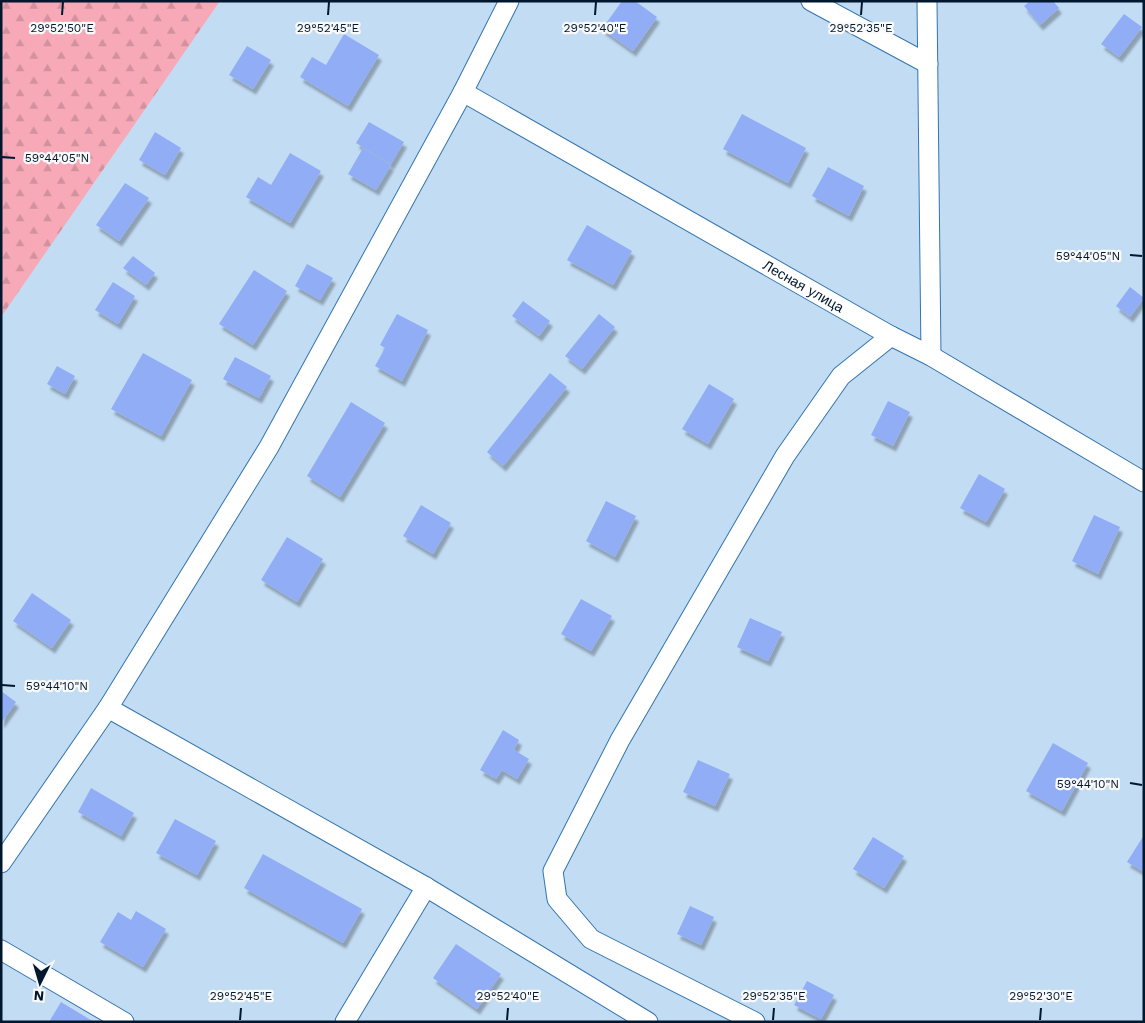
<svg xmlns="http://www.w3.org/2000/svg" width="1145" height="1023" viewBox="0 0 1145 1023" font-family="'Work Sans',sans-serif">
<defs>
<pattern id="forest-firs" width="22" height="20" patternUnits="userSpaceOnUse" patternTransform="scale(1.25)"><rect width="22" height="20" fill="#f7a9b8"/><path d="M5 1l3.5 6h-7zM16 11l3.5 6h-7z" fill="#d2919e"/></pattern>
<filter id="shadow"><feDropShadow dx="3" dy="5.5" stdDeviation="1" flood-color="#0004"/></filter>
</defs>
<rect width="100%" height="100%" fill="#c2dcf4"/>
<path fill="url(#forest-firs)" d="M1,1H220L1,317Z"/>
<g fill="#90adf5" filter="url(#shadow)">
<path d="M622,1H635L657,17L633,51L602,29Z"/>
<path d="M1030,1H1053L1059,8L1040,25L1024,6Z"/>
<path d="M1124,14L1142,27L1119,57L1101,44Z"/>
<path d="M344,34L379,55L348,106L300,77L312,57L326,65Z"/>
<path d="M247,46L271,60L253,89L229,75Z"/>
<path d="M742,114L806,148L788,183L723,149Z"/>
<path d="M369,122L404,142L391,164L356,143Z"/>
<path d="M155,132L181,148L165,175L139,160Z"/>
<path d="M363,148L391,165L376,190L348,174Z"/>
<path d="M290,153L321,171L290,223L246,197L258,177L271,185Z"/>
<path d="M828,167L864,186L849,216L812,196Z"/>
<path d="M125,183L149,198L119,241L96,225Z"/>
<path d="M587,225L632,251L613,285L567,260Z"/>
<path d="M133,256L155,273L146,285L123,268Z"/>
<path d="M307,264L333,278L320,300L295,286Z"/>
<path d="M254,270L287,291L253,345L219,324Z"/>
<path d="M113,282L135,296L118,324L95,310Z"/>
<path d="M1130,287L1144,298L1130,317L1116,306Z"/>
<path d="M523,301L550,321L539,336L512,316Z"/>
<path d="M397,314L428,330L402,381L375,366L385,348L380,345Z"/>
<path d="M599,314L615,327L582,369L565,356Z"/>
<path d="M143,353L192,380L161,436L111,409Z"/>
<path d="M235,357L271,376L259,398L223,379Z"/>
<path d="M57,366L75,376L65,394L47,384Z"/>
<path d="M550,373L567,387L503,466L487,452Z"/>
<path d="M709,384L734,399L708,444L682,429Z"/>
<path d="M888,401L910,412L893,446L871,435Z"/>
<path d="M351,402L385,423L340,497L307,476Z"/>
<path d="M979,474L1005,489L986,522L960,508Z"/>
<path d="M606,501L636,516L615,557L586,541Z"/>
<path d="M421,505L451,523L433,554L403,536Z"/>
<path d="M1094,515L1120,527L1098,574L1072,561Z"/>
<path d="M287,537L323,559L297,602L261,580Z"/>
<path d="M32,593L71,620L52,648L13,621Z"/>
<path d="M581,599L612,616L591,651L561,634Z"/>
<path d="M750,618L782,632L768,661L737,647Z"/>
<path d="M1,691L16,702L1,723Z"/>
<path d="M503,730L519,740L514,750L529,759L517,779L502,770L496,779L480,770Z"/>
<path d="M1053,743L1088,763L1062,811L1026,791Z"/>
<path d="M698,760L730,774L715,806L683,792Z"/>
<path d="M91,788L134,813L121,836L78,812Z"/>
<path d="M175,819L216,841L197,875L156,853Z"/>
<path d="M1144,835V872L1127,862Z"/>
<path d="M873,837L904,856L884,888L853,869Z"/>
<path d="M263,854L362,909L343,943L244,888Z"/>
<path d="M690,906L714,917L701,945L677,934Z"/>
<path d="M136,911L166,929L143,967L100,942L118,912L131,920Z"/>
<path d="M456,944L501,974L477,1009L433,978Z"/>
<path d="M807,981L834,995L821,1019L794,1005Z"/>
<path d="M61,1002L94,1022H49Z"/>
</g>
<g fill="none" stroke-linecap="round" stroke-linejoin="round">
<g stroke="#3475ad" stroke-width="21">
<g id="minor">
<path d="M811,1L928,64"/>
<path d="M927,1L931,356"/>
<path id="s1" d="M463,92L891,336L931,356L1144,482"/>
<path d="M108,708L426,887L648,1022"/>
<path d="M1,863L108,708L269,447L463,92L509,1"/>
<path d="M1,950L124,1022"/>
<path d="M345,1022L426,887"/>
<path d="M755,1022L591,939L557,899L553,871L620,740L785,456L841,376L891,336"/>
</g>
</g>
<use href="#minor" stroke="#fff" stroke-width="19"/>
</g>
<path fill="none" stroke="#00182e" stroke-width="2" d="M62,15L63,2M328,15L329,2M595,15L596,2M861,15L862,2M2,157L15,158M1130,255L1142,256M2,685L15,686M1130,783L1142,785M240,1020L241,1008M507,1020L508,1008M773,1020L774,1008M1040,1020L1041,1008"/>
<g text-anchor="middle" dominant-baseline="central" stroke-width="4.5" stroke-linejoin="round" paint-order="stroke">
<g font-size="14" fill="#00182e" stroke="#f9f9f9">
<text stroke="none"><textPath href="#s1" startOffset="392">Лесная улица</textPath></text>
</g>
</g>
<g font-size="12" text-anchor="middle" fill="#00182e" stroke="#f9f9f9" stroke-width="4.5" stroke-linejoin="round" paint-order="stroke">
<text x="62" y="32">29°52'50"E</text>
<text x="328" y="32">29°52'45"E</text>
<text x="595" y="32">29°52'40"E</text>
<text x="861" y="32">29°52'35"E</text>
<text x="57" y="162">59°44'05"N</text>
<text x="1088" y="260">59°44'05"N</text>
<text x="57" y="690">59°44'10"N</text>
<text x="1088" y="788">59°44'10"N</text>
<text x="241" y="1000">29°52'45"E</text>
<text x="508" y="1000">29°52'40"E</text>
<text x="774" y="1000">29°52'35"E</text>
<text x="1041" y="1000">29°52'30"E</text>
</g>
<rect width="1145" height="1023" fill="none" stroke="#00182e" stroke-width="5"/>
<g transform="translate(40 983) rotate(185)" stroke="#f9f9f9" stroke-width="4" paint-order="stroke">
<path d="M0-4L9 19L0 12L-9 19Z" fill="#00182e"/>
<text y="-8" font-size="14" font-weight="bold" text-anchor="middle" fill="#00182e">N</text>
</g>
</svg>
